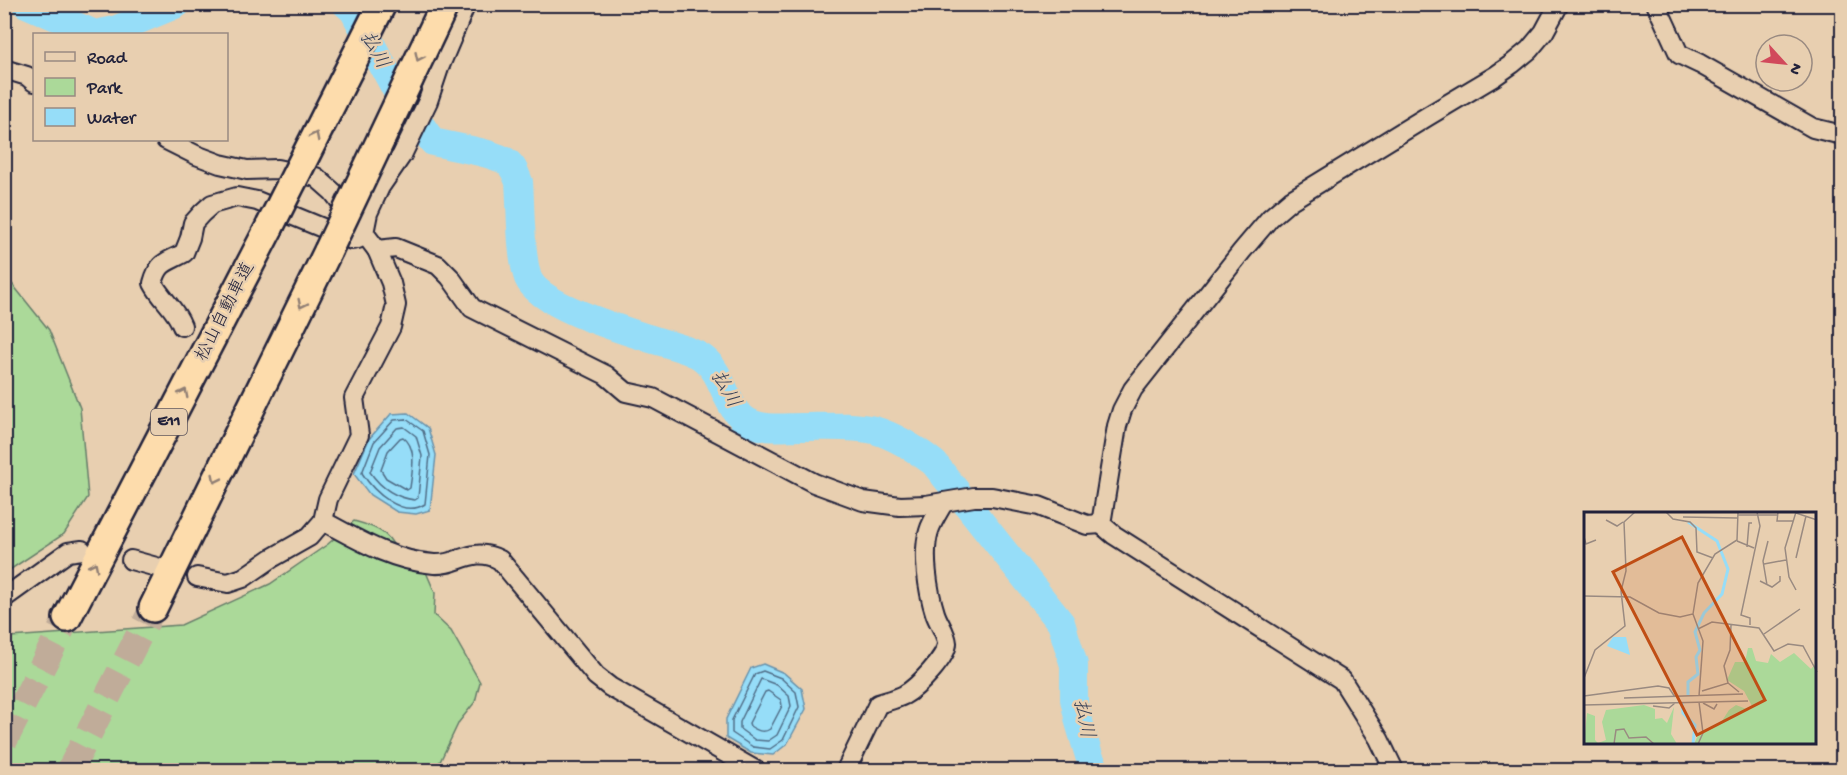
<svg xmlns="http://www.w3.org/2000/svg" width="1847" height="775" viewBox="0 0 1847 775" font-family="'Gochi Hand','Klee One',sans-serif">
<rect width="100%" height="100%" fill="#e8cfb0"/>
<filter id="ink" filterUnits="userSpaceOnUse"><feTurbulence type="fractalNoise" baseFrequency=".0167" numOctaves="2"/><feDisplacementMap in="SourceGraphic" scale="12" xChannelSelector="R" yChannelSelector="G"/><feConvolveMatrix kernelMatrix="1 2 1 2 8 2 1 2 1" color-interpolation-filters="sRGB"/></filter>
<g filter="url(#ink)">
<g fill="#abd999" stroke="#667e6a" stroke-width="1.5">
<path d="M5,275L49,330L80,408L88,497L64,534L5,573Z"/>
<path d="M354,521C388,530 389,536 405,565L426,572L435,593L434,615L451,631L480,682L475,702L459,722L436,770H5L4,626L10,637L181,625L270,584L328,544Z"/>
</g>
<g fill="#96ddf8" stroke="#6892ac" stroke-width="1.5">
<path d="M408,413L428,428L436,455L430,510L416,514L397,512L370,495L354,474L369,439L391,414Z"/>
<path d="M763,664L784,673L802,689L806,709L787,744L773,755L751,753L726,738V719L751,668Z"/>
</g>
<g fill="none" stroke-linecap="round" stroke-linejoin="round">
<g stroke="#506d87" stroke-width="1.5">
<path d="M406,419L423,431L430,455L425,504C402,519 373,491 362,473L374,442L394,420Z"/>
<path d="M404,427L416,436L422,456L418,498L415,500C396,498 381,488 370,472L380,447L397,428Z"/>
<path d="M403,437C418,448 412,472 410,488L407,490L386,478L381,470L388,451L400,438Z"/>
<path d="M763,671L781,678L796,692L799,707L783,740L770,749L753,747L732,733V720L755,674Z"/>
<path d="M761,679L777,685L789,696L791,706L777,735L768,741L755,740L740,729V722Z"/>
<path d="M768,691L781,700L782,706L770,729C763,734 756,730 750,726L749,723L765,692Z"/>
</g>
<g stroke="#96ddf8" stroke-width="28">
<path d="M26,4L95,34L115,30L177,4"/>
<path d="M346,4L353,10L398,94L433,142C449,146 496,153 507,162C514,167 516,175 519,182C521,208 520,256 528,278C539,305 620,329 648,338C662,343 694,350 704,359C729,379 723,418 760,426C773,429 788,427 801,427C825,427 851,425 874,430C895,436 917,450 934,463L1061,623L1074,665V699L1079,722L1089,756L1096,770"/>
</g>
<g stroke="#c0ac99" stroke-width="27" stroke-dasharray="27 14" stroke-linecap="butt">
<path d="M4,741L67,618"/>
<path d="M70,770L153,608"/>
</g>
<g stroke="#22223b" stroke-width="22">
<g id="minor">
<path d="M1656,4L1679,54L1700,64L1813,128L1842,135"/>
<path d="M4,69L27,76L34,82"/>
<path d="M166,140L196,155L220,164L247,170L277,169L316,177L333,192L377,250L396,248L438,265L450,277L472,308L606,375L626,392L653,398L814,483L863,501L900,506L926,505L974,497H992L1039,506L1087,525L1101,524"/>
<path d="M182,326C176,309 161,299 153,283C159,261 166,263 184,253L190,238L193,223L202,213L212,204L237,197L257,201L352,240L358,239L364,233L368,213L380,187L402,155L428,101L439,68L466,4"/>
<path d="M323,521C358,540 393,561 434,564C458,566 472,545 500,560L596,676L610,687L755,770"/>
<path d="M131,560L160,568"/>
<path d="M197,577L228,583L243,578L272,558L309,537L323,521L328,499L359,435L354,398L391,327L396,305L391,283L377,250"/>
<path d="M4,598L68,552L82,550"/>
<path d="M846,770L878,704C887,701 896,699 904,695C917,688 947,657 947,643C946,632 938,623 935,613C928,591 922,553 929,531C932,521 939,511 944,502"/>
<path d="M1394,770L1379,739L1342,680L1114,535L1101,524L1117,426L1122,410L1133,389L1242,251L1270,218L1291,200L1428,116L1495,76L1512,64L1529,50L1544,32L1559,4"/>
</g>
</g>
<g stroke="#22223b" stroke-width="32">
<g id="highway">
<path d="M153,608L328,251"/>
<path d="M67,618L270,226"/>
</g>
</g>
<use href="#minor" stroke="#e8cfb0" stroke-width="18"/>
<use href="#highway" stroke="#fddcac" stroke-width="27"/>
<g stroke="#22223b" stroke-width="32" stroke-linecap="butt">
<g id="highway-bridge">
<path d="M270,226L382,4"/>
<path d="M328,251L445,4"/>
</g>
</g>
<use href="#highway-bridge" stroke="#fddcac" stroke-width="27"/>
</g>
<defs><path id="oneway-chevron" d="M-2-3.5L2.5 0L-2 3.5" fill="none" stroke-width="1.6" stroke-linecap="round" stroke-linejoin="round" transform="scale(1.5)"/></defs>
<g stroke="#907f74">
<use href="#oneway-chevron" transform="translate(419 57) rotate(115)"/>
<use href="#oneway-chevron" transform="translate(315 136) rotate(-63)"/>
<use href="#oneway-chevron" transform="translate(302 304) rotate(116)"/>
<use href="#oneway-chevron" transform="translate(184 393) rotate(-63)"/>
<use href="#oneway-chevron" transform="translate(216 479) rotate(116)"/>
<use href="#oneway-chevron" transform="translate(94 566) rotate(-63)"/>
</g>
</g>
<g text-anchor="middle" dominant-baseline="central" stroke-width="5" stroke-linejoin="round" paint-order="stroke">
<rect fill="#e8cfb0" stroke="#5d565e" stroke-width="1.5" x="151" y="409" width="36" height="26" rx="4.5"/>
<g font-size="16" font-weight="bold" fill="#22223b">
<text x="169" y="422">E11</text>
</g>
<g font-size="18" fill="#22223b" stroke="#e8cfb0">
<text transform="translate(226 312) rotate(-63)">松山自動車道</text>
</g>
<g font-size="20" font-style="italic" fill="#333e57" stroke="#e8cfb0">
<text transform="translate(373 51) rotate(60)">払川</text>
<text transform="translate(724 390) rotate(60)">払川</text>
<text transform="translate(1082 719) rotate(78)">払川</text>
</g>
</g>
<g transform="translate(1584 512)">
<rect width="232" height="232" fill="#e8cfb0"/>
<path d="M164,136H168L172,149L184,151L187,142L196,150L210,141L227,157L232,151V232H110L115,221L136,212L145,198L152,193L165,198L168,194L160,179L143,168L151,150H161ZM60,193L71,197V207L78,206L83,211L90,195L87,222L93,232H0L3,201L11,204V228L14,231L22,228L18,210L22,198Z" fill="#abd999"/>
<path d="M29,125H42L46,143L23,134Z" fill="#96ddf8"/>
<path fill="none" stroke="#96ddf8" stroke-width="3" d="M104,183V170L114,162L112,145L116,138L111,120L120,101L138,82L144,57L133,29L104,10M98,191L99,201L111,213L109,232"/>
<path fill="none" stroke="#998a81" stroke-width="1.5" d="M82,0L89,7L106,10L112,16L113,40L129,46M194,0L193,9H209M212,1L233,8M154,3H194M99,5L153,6M22,8L33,14L39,10M0,25L2,32L12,28M153,29L170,36M163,35L165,11H168M212,46L222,4M180,52L202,48M176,69L188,75L196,69V64M183,73L179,49L184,29M212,78L205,65L201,36L212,0M0,84L46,85L75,101L96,105L109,102L114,71L131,42L153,28L154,0M109,102L119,129L115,184M166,113V106L157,103L176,14L173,0M114,117L128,110L175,116L190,139L204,132L219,134L233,160M180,122L216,97M0,166L11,138L41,114L37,79L42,59L40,10L51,0M144,171L140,154L146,138L147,113M118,179L144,171L155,180M0,184L74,174L85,176L91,185M40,186L159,182M119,191L130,197L133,192M0,193L164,189M69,194L85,196L91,191M30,232L32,218L40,217L45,226L62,225L70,232M114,232L119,221L115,190"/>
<path fill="#c04e15" fill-opacity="0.15" stroke="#c04e15" stroke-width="3" d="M98,25L181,188L113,223L29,60Z"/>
<rect width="232" height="232" fill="none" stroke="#22223b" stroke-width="3"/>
</g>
<rect width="1847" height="775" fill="none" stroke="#e8cfb0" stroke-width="24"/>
<rect x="12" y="12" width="1823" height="751" fill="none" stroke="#22223b" stroke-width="2" filter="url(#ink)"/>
<rect x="33" y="33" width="195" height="108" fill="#e8cfb0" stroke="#998a81" stroke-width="1.5"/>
<rect x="45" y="52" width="30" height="9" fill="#e8cfb0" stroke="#998a81" stroke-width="1.5"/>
<text x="87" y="63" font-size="18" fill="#22223b">Road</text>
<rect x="45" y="78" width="30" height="18" fill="#abd999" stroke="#998a81" stroke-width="1.5"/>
<text x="87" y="93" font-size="18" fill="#22223b">Park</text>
<rect x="45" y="108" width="30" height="18" fill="#96ddf8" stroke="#998a81" stroke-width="1.5"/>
<text x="87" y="123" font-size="18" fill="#22223b">Water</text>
<g transform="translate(1784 63) rotate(117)"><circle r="28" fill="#e8cfb0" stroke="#998a81" stroke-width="1.5"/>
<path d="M0-4.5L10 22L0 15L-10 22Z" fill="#d1495b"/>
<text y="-9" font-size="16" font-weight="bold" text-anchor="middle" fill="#22223b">N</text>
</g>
</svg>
